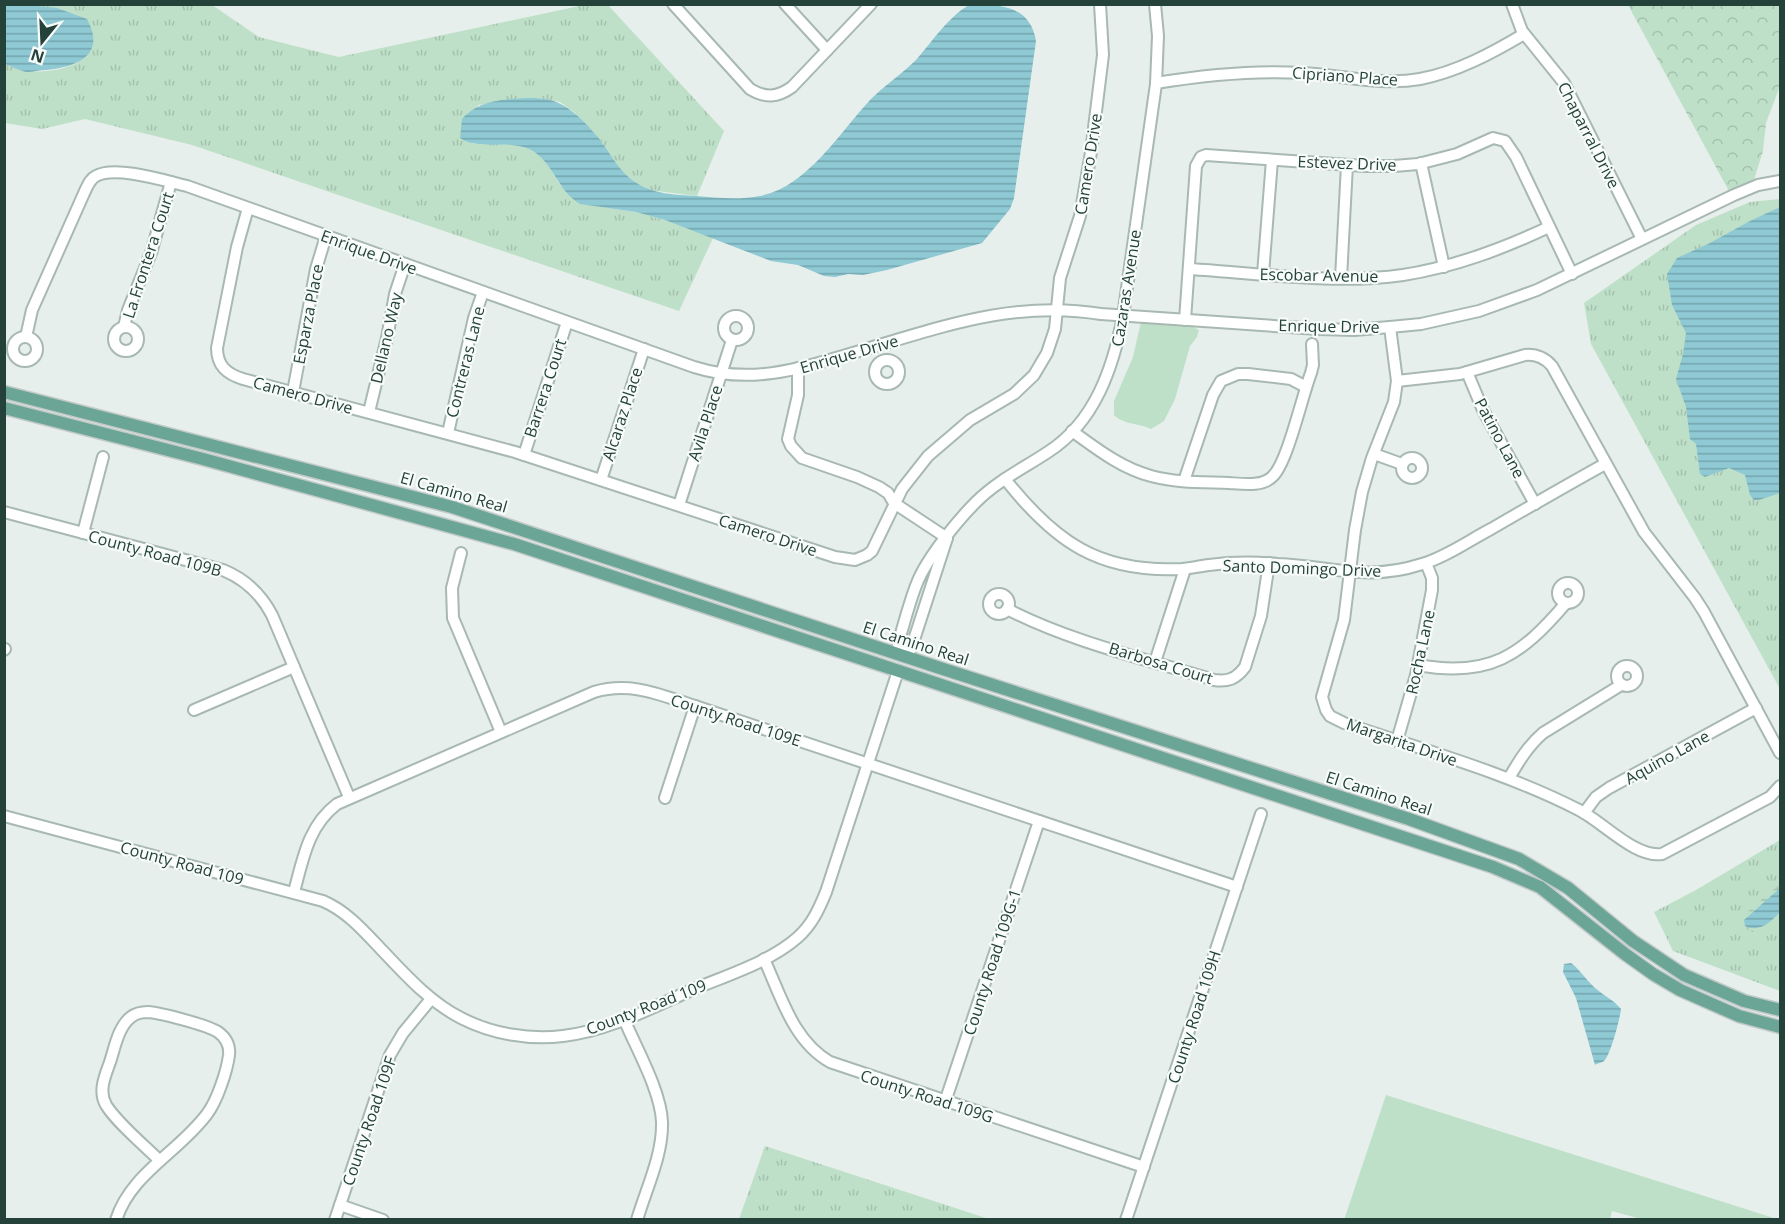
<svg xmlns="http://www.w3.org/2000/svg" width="1785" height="1224" viewBox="0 0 1785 1224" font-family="'Open Sans',sans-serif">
<defs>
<pattern id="grass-tufts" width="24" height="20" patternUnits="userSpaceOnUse" patternTransform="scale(1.5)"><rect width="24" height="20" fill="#bfe0c8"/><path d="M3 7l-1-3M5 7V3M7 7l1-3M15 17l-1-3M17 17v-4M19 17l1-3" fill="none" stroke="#a4c1ad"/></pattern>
<pattern id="forest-crowns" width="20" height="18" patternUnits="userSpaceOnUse" patternTransform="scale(1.5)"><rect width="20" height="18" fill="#bfe0c8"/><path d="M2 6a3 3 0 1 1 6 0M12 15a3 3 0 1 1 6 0" fill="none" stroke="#a4c1ad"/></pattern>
<pattern id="wetland-marsh" width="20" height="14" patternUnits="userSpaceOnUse" patternTransform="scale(1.5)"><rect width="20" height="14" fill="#bfe0c8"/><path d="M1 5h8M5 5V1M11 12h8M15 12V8" fill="none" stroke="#a4c1ad"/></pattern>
<pattern id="water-rules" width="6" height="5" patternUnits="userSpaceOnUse" patternTransform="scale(1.5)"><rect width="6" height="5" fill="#8ec9d4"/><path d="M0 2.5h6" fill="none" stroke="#74a5ad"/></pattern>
</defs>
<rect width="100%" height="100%" fill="#e6efeb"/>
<g fill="url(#grass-tufts)">
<path d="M29,5H212L259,37L339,57L584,5H608L724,131L697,196L649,190L636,183L625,174L613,161L602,142L574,112L560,102L536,98L478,105L473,144H512L529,149L538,154L548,165L561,186L594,206L636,212L665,220L713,238L679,311L192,145L85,119L42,129L5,123L4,64C12,66 20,71 27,71C48,73 72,69 87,56L41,6Z"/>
<path d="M1780,199V689L1591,344L1584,303L1696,225L1750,202Z"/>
<path d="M1780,840V991L1673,951L1654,912L1696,890Z"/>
<path d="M765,1146L989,1219H739Z"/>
</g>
<path fill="url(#forest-crowns)" d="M1628,5H1780V86L1766,123L1763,151L1753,183L1730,193Z"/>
<path fill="url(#wetland-marsh)" d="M1780,884V915L1767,927L1753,932L1744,928L1741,925L1745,914Z"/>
<g fill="#bfe0c8">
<path d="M1141,322L1189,325L1199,330L1197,337L1190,346L1175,399L1164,421L1151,429C1139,423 1124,425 1114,415V401L1133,357Z"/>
<path d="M1386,1095L1777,1219H1641L1612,1211L1610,1220H1344Z"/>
</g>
<g fill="url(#water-rules)">
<path d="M29,5L57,8L87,19C107,56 76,67 46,70C40,70 33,72 27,72C20,71 11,66 5,64V5Z"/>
<path d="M969,5C999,4 1030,5 1036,41L1014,198L1010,209L982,243L887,270L863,275L848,274L835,277L824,276L798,265L771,261L665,220L636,212L580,204C557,191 553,160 529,149C507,139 480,151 460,138L462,119C476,104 492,101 511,99C545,96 561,98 585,123C591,130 598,136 603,144C613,158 620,172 635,182C652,194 676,195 696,196C716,198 740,200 760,196C806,188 841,131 871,99C885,85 902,74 916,60C932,42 948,17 969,5Z"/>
<path d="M1780,207V493L1759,500H1754L1750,495L1745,475L1729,468L1705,477L1700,474L1696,444L1690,439L1686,407L1676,379L1683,354L1686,333L1672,305L1667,274L1677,258L1708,244L1750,221Z"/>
<path d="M1780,888V912C1771,922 1759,933 1745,926L1744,920Z"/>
<path d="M1571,963C1579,969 1584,977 1591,984C1600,994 1612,998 1621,1009C1620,1018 1611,1054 1604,1061C1603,1062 1596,1064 1595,1065L1576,998L1563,972L1564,964Z"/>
</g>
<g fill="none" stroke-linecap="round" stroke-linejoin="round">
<g stroke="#a8b8b2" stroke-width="14">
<g id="minor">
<path d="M673,4L750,89C765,98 777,98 792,87L871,4"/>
<path d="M785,4L827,50"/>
<path d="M1512,4L1522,31L1564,83L1642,239"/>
<path d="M1156,83C1205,75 1252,70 1302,73C1341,75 1381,86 1420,79C1457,72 1492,53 1524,34"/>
<path d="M1421,163L1444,267"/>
<path d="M248,208L237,247L217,348C217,366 227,374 243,379L515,452L835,557L855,560L867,555L872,551L902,489L928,456L970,420L1014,394L1034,375L1047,353L1055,329L1060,278L1080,216L1091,152L1103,55L1100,4"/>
<path d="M1189,269C1259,273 1332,285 1403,275C1455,267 1502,249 1549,227"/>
<path d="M1263,274L1272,160"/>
<path d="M1341,278L1347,165"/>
<circle cx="736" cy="328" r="12"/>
<path d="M1185,320L1196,166L1201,157L1206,155L1365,166H1394L1418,164L1457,154L1493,138L1505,141L1516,157L1572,274"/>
<path d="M124,327L128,310L151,253L171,182"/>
<path d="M1390,327L1397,381L1394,402L1372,458L1362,492L1355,530L1344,620L1322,697L1326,710L1330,716L1344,723C1423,750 1505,772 1579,810C1603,822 1635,858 1662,854L1770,797L1780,786"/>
<circle cx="126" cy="339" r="12"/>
<circle cx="25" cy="349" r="12"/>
<path d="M26,337L32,310L85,191C88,185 90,179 96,176C115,165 166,181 187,186L694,367C754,386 805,367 863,350C944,326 1016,300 1101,314L1318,329L1354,330L1390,327L1421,324L1479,311L1537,290L1734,195L1758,185L1780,181"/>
<circle cx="887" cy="372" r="12"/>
<path d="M798,368V395L788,439L791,446L802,458L857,477L879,487L888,493L894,503L947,538"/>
<path d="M1467,372L1483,410L1535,504"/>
<path d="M1397,381L1460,374L1525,355C1537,354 1545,358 1552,366L1644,532L1695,598L1704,612L1780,753"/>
<path d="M293,392L316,269L326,236"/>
<path d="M369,412L387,338L395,294L405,264"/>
<path d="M1072,431C1097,449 1121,468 1151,476C1177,483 1203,482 1229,483C1243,484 1263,487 1273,476C1288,461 1302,396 1311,373L1313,365L1312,344"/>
<path d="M448,433L474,318L483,292"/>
<path d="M1374,454L1402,464"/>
<path d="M524,455L567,322"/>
<circle cx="1412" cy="468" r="10"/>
<path d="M1005,479C1055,542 1099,573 1182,569C1192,568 1200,566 1209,565C1232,562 1255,562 1278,564C1331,566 1367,582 1422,564C1446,557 1468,541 1491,529C1529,507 1567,485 1605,464"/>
<path d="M601,480L644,349"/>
<path d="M1184,481L1213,395L1221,381L1238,374H1248L1291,379L1306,387"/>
<path d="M679,505L732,340"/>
<path d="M4,512L223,570C245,579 261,594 272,615L349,797"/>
<path d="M83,533L103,457"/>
<path d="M947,538L911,649L903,656L898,644C904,624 909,603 917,583C927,558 957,521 976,502C997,481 1024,468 1048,452C1095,422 1113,368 1123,316L1156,84L1158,36L1155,4"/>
<path d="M461,553L452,588L453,618L501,732"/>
<circle cx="1568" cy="593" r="10"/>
<circle cx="999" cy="604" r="10"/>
<path d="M1007,609C1071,642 1146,659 1214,680C1228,682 1236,679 1245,667L1261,616L1269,563"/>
<path d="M4,650L5,649"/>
<path d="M1155,662L1185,569"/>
<path d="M1418,665C1489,678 1521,656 1566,603"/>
<circle cx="1627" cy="676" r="10"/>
<path d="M194,710L294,667"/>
<path d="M1397,741L1416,675L1432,590V578L1426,563"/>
<path d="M1509,778C1519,761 1528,746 1543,733L1621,685"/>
<path d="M665,798L695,706"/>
<path d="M1584,813L1596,797L1609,788L1756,708"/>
<path d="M4,816L323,901C346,911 362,929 379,947C404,973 428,1001 461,1018C492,1034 529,1040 563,1036C608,1031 651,1008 692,990C727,975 768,963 797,938C812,925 819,909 826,892L898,671"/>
<path d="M294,892C303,859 308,826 337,804L594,692C631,681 660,695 695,706L1237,887"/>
<path d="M764,959C781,996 793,1041 830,1062L1144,1167"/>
<path d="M624,1019C636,1048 661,1091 662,1122C663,1155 646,1189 637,1220"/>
<path d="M945,1102L1039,821"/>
<path d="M340,1205L383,1220"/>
<path d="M116,1220C131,1173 179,1152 207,1114C217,1101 227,1071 229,1055C230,1045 225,1037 218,1032C207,1025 161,1013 148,1012C141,1012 136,1013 131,1017C118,1027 115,1047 110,1062C105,1076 98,1091 106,1105C117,1123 145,1146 160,1161"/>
<path d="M335,1220L390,1055L403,1033L431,999"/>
<path d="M1126,1220L1261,814"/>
</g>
</g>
<g stroke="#c2cac8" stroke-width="15">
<g id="major">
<path d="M4,392L452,507L940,668L1409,819L1519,859L1568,888L1633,941L1684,975L1744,1001L1780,1010"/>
<path d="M4,408L203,459L514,544L1493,867L1540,887L1625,954L1653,974L1680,990L1739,1016L1780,1027"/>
</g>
</g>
<use href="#minor" stroke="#fff" stroke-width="10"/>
<use href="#major" stroke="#6aa596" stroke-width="12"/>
</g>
<g text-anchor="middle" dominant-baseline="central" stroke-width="4.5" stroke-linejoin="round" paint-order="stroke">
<g font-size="16" fill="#24423a" stroke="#f7fbf9">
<text transform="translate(1345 76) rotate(4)">Cipriano Place</text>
<text transform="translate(1589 135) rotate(63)">Chaparral Drive</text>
<text transform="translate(1347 163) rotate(2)">Estevez Drive</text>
<text transform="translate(1088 164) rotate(-81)">Camero Drive</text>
<text transform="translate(369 252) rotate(20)">Enrique Drive</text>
<text transform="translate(148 255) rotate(-72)">La Frontera Court</text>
<text transform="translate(1319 275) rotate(1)">Escobar Avenue</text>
<text transform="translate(1126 288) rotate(-81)">Cazaras Avenue</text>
<text transform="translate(308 314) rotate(-79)">Esparza Place</text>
<text transform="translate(1329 326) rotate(1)">Enrique Drive</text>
<text transform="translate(386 338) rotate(-77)">Dellano Way</text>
<text transform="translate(849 354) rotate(-16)">Enrique Drive</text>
<text transform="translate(465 362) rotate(-76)">Contreras Lane</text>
<text transform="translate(545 388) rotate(-72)">Barrera Court</text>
<text transform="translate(303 395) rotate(15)">Camero Drive</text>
<text transform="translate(622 414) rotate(-72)">Alcaraz Place</text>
<text transform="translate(705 423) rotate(-72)">Avila Place</text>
<text transform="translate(1500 438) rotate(62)">Patino Lane</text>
<text transform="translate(454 492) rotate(16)">El Camino Real</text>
<text transform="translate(768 535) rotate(18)">Camero Drive</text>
<text transform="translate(155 553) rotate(15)">County Road 109B</text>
<text transform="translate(1302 568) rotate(2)">Santo Domingo Drive</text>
<text transform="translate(916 643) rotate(18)">El Camino Real</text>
<text transform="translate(1420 652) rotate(-78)">Rocha Lane</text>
<text transform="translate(1161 663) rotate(17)">Barbosa Court</text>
<text transform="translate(736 720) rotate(18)">County Road 109E</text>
<text transform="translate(1402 742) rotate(19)">Margarita Drive</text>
<text transform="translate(1667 757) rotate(-29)">Aquino Lane</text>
<text transform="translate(1379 793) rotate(18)">El Camino Real</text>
<text transform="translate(182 863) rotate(15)">County Road 109</text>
<text transform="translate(992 962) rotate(-72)">County Road 109G-1</text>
<text transform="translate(646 1007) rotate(-21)">County Road 109</text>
<text transform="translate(1194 1017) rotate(-72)">County Road 109H</text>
<text transform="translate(927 1096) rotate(18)">County Road 109G</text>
<text transform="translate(369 1121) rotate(-71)">County Road 109F</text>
</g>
</g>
<rect width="1785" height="1224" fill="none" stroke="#24423a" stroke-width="12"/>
<g transform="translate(42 42) rotate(198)" stroke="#f7fbf9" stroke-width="4.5" paint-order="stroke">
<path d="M0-4.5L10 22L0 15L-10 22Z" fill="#24423a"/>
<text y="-9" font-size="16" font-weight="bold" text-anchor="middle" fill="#24423a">N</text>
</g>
</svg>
